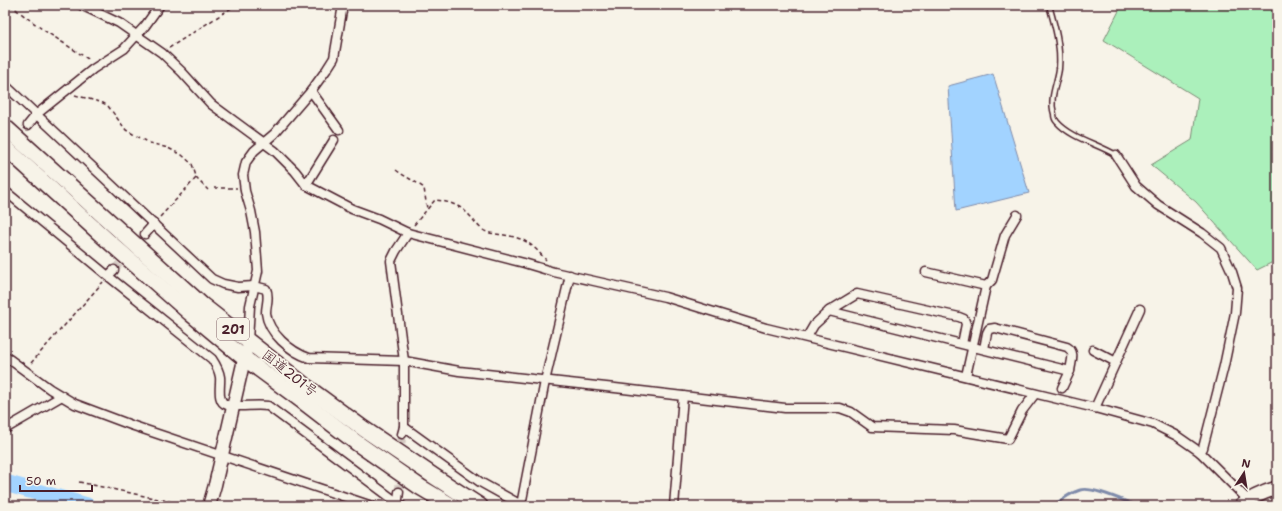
<svg xmlns="http://www.w3.org/2000/svg" width="1282" height="511" viewBox="0 0 1282 511" font-family="'Shantell Sans','Klee One',sans-serif">
<rect width="100%" height="100%" fill="#f7f3e8"/>
<filter id="ink" filterUnits="userSpaceOnUse"><feTurbulence type="fractalNoise" baseFrequency=".025" numOctaves="2"/><feDisplacementMap in="SourceGraphic" scale="8" xChannelSelector="R" yChannelSelector="G"/><feConvolveMatrix kernelMatrix="1 2 1 2 8 2 1 2 1" color-interpolation-filters="sRGB"/></filter>
<g filter="url(#ink)">
<path fill="#abf0bb" stroke="#7a8873" d="M1122,5H1277V260L1257,270L1196,202L1151,165L1192,140L1198,98L1104,40Z"/>
<path fill="#a2d3ff" stroke="#7f8baa" d="M993,74L1029,193L956,211L948,86Z"/>
<g fill="none" stroke-linecap="round" stroke-linejoin="round">
<path stroke="#7f8baa" stroke-width="3" d="M1053,506C1061,500 1070,493 1080,490C1092,486 1126,502 1138,506"/>
<path stroke="#a2d3ff" stroke-width="17" d="M5,483L87,506"/>
<g stroke="#d4c9c2" stroke-width="8" stroke-dasharray="8 4" stroke-linecap="butt">
<path d="M5,143L28,125"/>
<path d="M114,270L145,234"/>
<path d="M401,455L402,434"/>
<path d="M399,492L400,471"/>
</g>
<g stroke="#4a1f2b" stroke-width="7">
<path id="lane" d="M1049,5C1055,26 1061,47 1059,69C1057,84 1049,98 1054,114C1054,117 1055,120 1057,122C1071,138 1098,144 1116,155"/>
</g>
<g stroke="#4a1f2b" stroke-width="11">
<g id="street">
<path d="M81,5L119,23L162,53L182,72L211,104L275,151L295,171L306,185L352,209L379,219L408,233L524,263L554,272L665,297L766,328L1095,408L1153,424L1177,436L1200,452L1248,500"/>
<path d="M5,85L212,279L223,284L238,287L254,286L266,289C270,297 266,304 266,313C268,333 291,352 309,358L404,361L459,371L615,388L785,408H840L851,412L872,427L954,430L1008,439L1022,411L1035,394"/>
<path d="M311,91L339,130"/>
<path d="M28,125L37,114L93,69L124,49L145,26L160,5"/>
<path d="M1116,155L1136,186L1158,205L1202,233L1221,248L1232,272L1237,288L1235,313L1224,366L1203,448L1200,452"/>
<path d="M306,185L334,140"/>
<path d="M5,191L108,276L212,359C216,365 219,370 220,377C221,385 216,402 227,405C240,408 254,404 268,406L402,506"/>
<path d="M145,234L154,224"/>
<path d="M926,272L986,286L966,376"/>
<path d="M108,276L114,270"/>
<path d="M986,286L992,280L1005,235L1017,215"/>
<path d="M807,337L814,325L829,311"/>
<path d="M248,341L250,306L258,271L255,232L251,211L245,191L243,175L246,162L254,151L274,134L311,91L327,69L334,58L343,5"/>
<path d="M962,344L966,324L964,319L959,317L857,294L829,311L1070,371C1071,362 1076,352 1067,347L995,328L989,329L987,333L984,349"/>
<path d="M1093,350L1116,362"/>
<path d="M5,356L50,389L75,404L131,425L372,506"/>
<path d="M1062,388L1070,371"/>
<path d="M1095,408L1140,309"/>
<path d="M404,427L480,482L523,506"/>
<path d="M5,429L62,396"/>
<path d="M402,434L404,427V361L391,261L396,251L408,233"/>
<path d="M521,505L545,381L570,275"/>
<path d="M397,506L399,492"/>
<path d="M674,506L683,396"/>
</g>
</g>
<g stroke="#4a1f2b" stroke-width="15">
<path id="secondary" d="M209,506L215,485L246,351"/>
</g>
<g stroke="#4a1f2b" stroke-width="16">
<path id="primary" d="M1241,506C1251,497 1264,492 1277,488"/>
</g>
<g stroke="#4a1f2b" stroke-width="18">
<g id="highway">
<path d="M5,127L202,305L308,388L364,429L435,477L480,506"/>
<path d="M5,147L106,239L190,313L244,358L301,400L357,443L420,487L452,506"/>
</g>
</g>
<g stroke="#4a1f2b" stroke-width="1.5" stroke-dasharray="4 3" stroke-linecap="butt">
<path d="M10,5L42,29L88,59L90,61"/>
<path d="M169,48L236,5"/>
<path d="M75,95L103,103L108,106L126,130L133,134L150,143L168,148L182,155L192,164L197,179L208,190"/>
<path d="M396,170C405,177 415,181 424,188L427,209"/>
<path d="M214,188H237"/>
<path d="M160,217L197,177"/>
<path d="M414,225L435,200C445,201 458,204 466,212C472,217 476,225 483,230C489,234 497,234 504,235C525,238 532,244 546,260"/>
<path d="M31,363L103,282"/>
<path d="M79,482L191,506"/>
</g>
<use href="#lane" stroke="#f7f3e8" stroke-width="4"/>
<use href="#street" stroke="#f7f3e8" stroke-width="8"/>
<use href="#secondary" stroke="#f7f3e8" stroke-width="12"/>
<use href="#primary" stroke="#f7f3e8" stroke-width="13"/>
<use href="#highway" stroke="#f7f3e8" stroke-width="15"/>
</g>
</g>
<g text-anchor="middle" dominant-baseline="central" stroke-width="3.5" stroke-linejoin="round" paint-order="stroke">
<rect fill="#f7f3e8" stroke="#7e5f64" stroke-width="1" x="217" y="318" width="32" height="22" rx="3"/>
<g font-size="13" font-weight="bold" fill="#4a1f2b">
<text x="233" y="329">201</text>
</g>
<g font-size="14" fill="#4a1f2b" stroke="#f7f3e8">
<text transform="translate(290 373) rotate(38)">国道201号</text>
</g>
</g>
<rect width="1282" height="511" fill="none" stroke="#f7f3e8" stroke-width="20"/>
<rect x="10" y="10" width="1262" height="491" fill="none" stroke="#4a1f2b" stroke-width="1.5" filter="url(#ink)"/>
<g transform="translate(1244 473) rotate(12)" stroke="#f7f3e8" stroke-width="3" paint-order="stroke">
<path d="M0-3L7 15L0 10L-7 15Z" fill="#4a1f2b"/>
<text y="-6" font-size="11" font-weight="bold" text-anchor="middle" fill="#4a1f2b">N</text>
</g>
<path d="M20 485v6h72v-6" fill="none" stroke="#4a1f2b" stroke-width="2"/>
<text x="26" y="485" font-size="12" fill="#4a1f2b" stroke="#f7f3e8" stroke-width="3" paint-order="stroke">50 m</text>
</svg>
